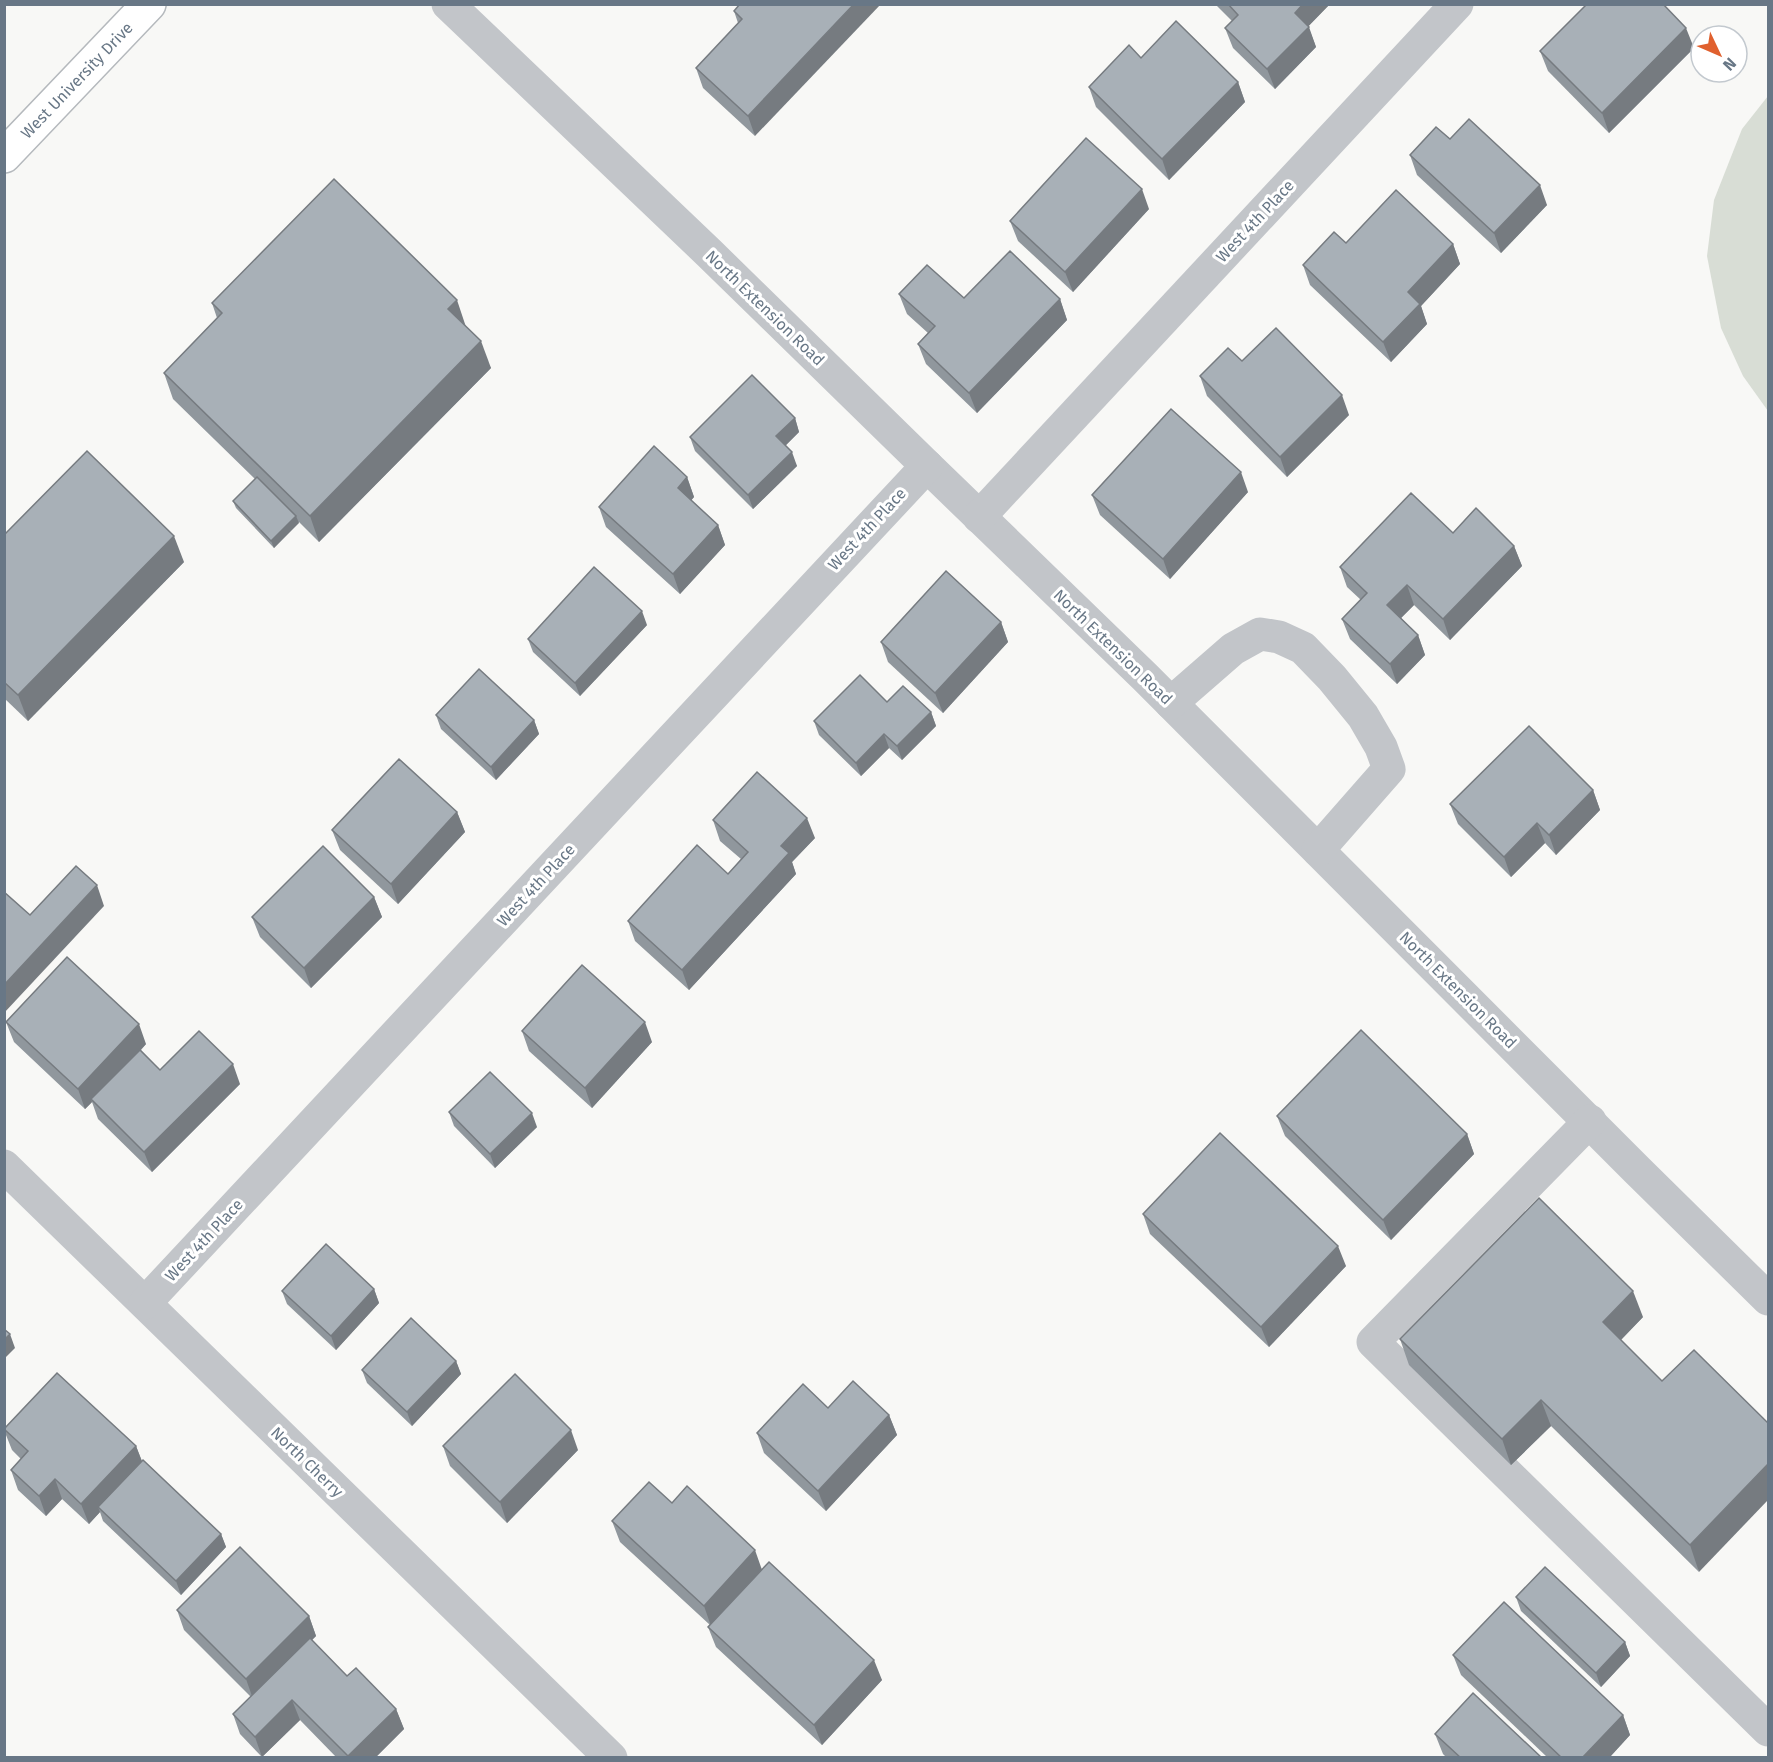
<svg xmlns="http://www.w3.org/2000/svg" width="1773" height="1762" viewBox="0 0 1773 1762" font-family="'Fira Sans',sans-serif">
<rect width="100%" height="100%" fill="#f8f8f6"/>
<path fill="#d8ddd5" d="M1768,96V411L1743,376L1721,328L1707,256L1714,200L1742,129Z"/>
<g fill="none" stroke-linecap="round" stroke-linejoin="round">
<g stroke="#b5b9bd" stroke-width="36">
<g id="major">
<path id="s1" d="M4,156L149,4"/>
</g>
</g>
<g stroke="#c2c5c9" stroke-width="33">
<path d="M448,4L709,253L927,466L1145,677L1637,1170L1768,1299"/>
<path d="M979,517L1457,4"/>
<path d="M1171,703L1233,649L1260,634L1279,637L1303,648L1332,678L1363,716L1381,747L1389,769L1318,850"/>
<path d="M1590,1121L1373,1342L1768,1730"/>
<path d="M4,1166L611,1758"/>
<path d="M145,1303L927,466"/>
</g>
<use href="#major" stroke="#fff" stroke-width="33"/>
</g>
<g fill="#90979d">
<path d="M740,4L755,136L703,88L696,68L738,23L734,11Z"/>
<path d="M1215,4H1330L1308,26L1316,47L1275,89L1233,48L1225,28L1232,21Z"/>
<path d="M1694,48L1609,133L1548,71L1540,51Z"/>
<path d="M1141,58L1238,82L1245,102L1169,180L1096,107L1089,87Z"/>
<path d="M1450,139L1547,205L1501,253L1417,175L1410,155Z"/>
<path d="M1149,209L1073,292L1018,241L1010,221Z"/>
<path d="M1346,243L1453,244L1460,264L1421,306L1427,324L1391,362L1310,285L1303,265Z"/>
<path d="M899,294L964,298L1060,299L1067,320L977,413L926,364L918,344L928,333L907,314Z"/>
<path d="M212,303L466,327L491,368L319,542L299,522L274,548L236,508L233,501L255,479L173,399L164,373L217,318Z"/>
<path d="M1242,361L1349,415L1287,477L1207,396L1200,376Z"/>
<path d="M795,418L799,432L785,446L797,466L753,509L695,451L690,437Z"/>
<path d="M687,477L694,497L691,500L718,525L725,545L680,594L606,527L599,507Z"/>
<path d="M1248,492L1170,579L1100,515L1092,495Z"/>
<path d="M1453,533L1514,546L1522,566L1450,640L1414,605L1401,618L1418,635L1425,655L1397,684L1350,639L1342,619L1361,600L1347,587L1340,567Z"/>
<path d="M4,535L184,562L28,721L4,698Z"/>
<path d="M1001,622L1008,642L943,713L888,662L881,642Z"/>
<path d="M647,625L580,696L533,652L528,639Z"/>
<path d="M887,702L931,712L936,726L902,760L889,748L861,776L819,735L814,721Z"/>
<path d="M436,715L534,720L539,734L496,780L441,729Z"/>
<path d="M1593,790L1600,810L1556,855L1545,843L1511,877L1458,824L1450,804Z"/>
<path d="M457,812L465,832L398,904L340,850L332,830Z"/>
<path d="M713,820L815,838L792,862L796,874L689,990L635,941L628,921L728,874L741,859L720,841Z"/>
<path d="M374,897L382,917L311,988L260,937L252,917Z"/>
<path d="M6,1022L146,1044L141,1050L160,1070L240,1084L152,1172L98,1119L92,1102L85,1109L14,1042Z"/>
<path d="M522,1031L652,1042L592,1108L529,1051Z"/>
<path d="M449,1112L537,1127L495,1168L454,1126Z"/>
<path d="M1277,1116L1467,1134L1474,1154L1391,1240L1285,1136Z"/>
<path d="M1143,1214L1346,1266L1269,1347L1150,1234Z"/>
<path d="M374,1289L379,1303L336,1350L287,1304L282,1291Z"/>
<path d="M1643,1317L1621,1340L1662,1381L1699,1572L1551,1426L1511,1465L1409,1365L1400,1339Z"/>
<path d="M456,1361L461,1374L412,1426L367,1383L362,1370Z"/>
<path d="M828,1408L889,1415L897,1435L826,1511L764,1453L757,1433Z"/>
<path d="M4,1430L136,1446L142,1461L221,1534L226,1547L181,1595L103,1521L100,1512L89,1524L62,1499L46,1516L18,1490L11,1470L21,1459L12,1450Z"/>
<path d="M443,1446L578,1450L507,1523L450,1466Z"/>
<path d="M672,1503L762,1569L882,1680L822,1745L716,1647L708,1627L710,1625L620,1542L612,1521Z"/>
<path d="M1516,1597L1625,1642L1630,1656L1601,1687L1521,1611Z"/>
<path d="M177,1610L309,1616L316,1636L312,1640L347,1676L396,1709L404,1729L375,1758H337L300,1720L262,1757L240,1734L233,1714L251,1697L184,1630Z"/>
<path d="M1453,1655L1623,1715L1630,1735L1609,1758H1548L1461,1675Z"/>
<path d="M1435,1734L1542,1758H1447L1443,1754Z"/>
</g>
<g fill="#767b80">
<path d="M854,4H881L755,136L748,116Z"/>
<path d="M1303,4H1330L1302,33L1295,13Z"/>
<path d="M1309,27L1316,47L1275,89L1267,69Z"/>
<path d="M1686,28L1694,48L1609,133L1602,113Z"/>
<path d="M1238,82L1245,102L1169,180L1162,159Z"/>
<path d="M1540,185L1547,205L1501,253L1494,233Z"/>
<path d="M1142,189L1149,209L1073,292L1065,272Z"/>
<path d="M1453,244L1460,264L1421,306L1427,324L1391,362L1383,342L1408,292Z"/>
<path d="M1060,299L1067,320L977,413L969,393Z"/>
<path d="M457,300L466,327L448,309Z"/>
<path d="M481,341L491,368L319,542L310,516Z"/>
<path d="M1342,395L1349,415L1287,477L1280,457Z"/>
<path d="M795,418L799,432L781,450L776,436Z"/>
<path d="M792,452L797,466L753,509L748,495Z"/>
<path d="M1241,472L1248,492L1170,579L1163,559Z"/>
<path d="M687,477L694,497L685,508L678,488Z"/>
<path d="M296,516L299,523L274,548L271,541Z"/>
<path d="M718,525L725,545L680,594L673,574Z"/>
<path d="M174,536L184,562L28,721L18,695Z"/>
<path d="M1514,546L1522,566L1450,640L1443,619Z"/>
<path d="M1407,585L1414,605L1394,625L1387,605Z"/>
<path d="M642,611L647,625L580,696L575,683Z"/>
<path d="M1001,622L1008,642L943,713L935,693Z"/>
<path d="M1418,635L1425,655L1397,684L1390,664Z"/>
<path d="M931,712L936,726L902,760L897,746Z"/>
<path d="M534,720L539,734L496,780L491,767Z"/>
<path d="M884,734L889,748L861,776L856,763Z"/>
<path d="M1593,790L1600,810L1556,855L1549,835Z"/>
<path d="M457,812L465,832L398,904L391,884Z"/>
<path d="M807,818L815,838L792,862L796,874L689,990L682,970L781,846Z"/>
<path d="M1537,823L1545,843L1511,877L1504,857Z"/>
<path d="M97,885L104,906L4,1013V985Z"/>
<path d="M374,897L382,917L311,988L304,968Z"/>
<path d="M645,1022L652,1042L592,1108L585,1088Z"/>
<path d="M139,1024L146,1044L93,1101L91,1099L92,1102L85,1109L78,1089Z"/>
<path d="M233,1064L240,1084L152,1172L144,1152Z"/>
<path d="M532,1113L537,1127L495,1168L490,1154Z"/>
<path d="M1467,1134L1474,1154L1391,1240L1383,1220Z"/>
<path d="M1338,1246L1346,1266L1269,1347L1261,1327Z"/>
<path d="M374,1289L379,1303L336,1350L331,1336Z"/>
<path d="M1633,1291L1643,1317L1612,1349L1603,1322Z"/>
<path d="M10,1334L15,1348L4,1359V1340Z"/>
<path d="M456,1361L461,1374L412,1426L407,1412Z"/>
<path d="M1541,1400L1551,1426L1511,1465L1502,1439Z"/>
<path d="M889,1415L897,1435L826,1511L818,1491Z"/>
<path d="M571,1430L578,1450L507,1523L500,1502Z"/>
<path d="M136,1446L144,1467L98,1507L100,1512L89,1524L81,1504Z"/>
<path d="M1768,1464V1500L1699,1572L1690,1545Z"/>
<path d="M55,1479L62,1499L46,1516L39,1496Z"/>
<path d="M221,1534L226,1547L181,1595L176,1581Z"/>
<path d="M755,1550L762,1570L711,1626L704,1606Z"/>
<path d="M309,1616L316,1636L253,1699L246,1679Z"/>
<path d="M1625,1642L1630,1656L1601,1687L1596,1673Z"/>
<path d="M874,1660L882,1680L822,1745L814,1725Z"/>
<path d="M292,1700L300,1720L262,1757L255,1737Z"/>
<path d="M396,1709L404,1729L375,1758H349L348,1756Z"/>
<path d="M1623,1715L1630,1735L1609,1758H1582Z"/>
</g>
<g fill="#a8b0b7" stroke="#767b80" stroke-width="1.5">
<path d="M740,4H854L748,116L696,68L742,19L734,11Z"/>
<path d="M1228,4H1303L1295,13L1309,27L1267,69L1225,28L1238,15Z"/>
<path d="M1587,4H1663L1686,28L1602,113L1540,51Z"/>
<path d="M1176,21L1238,82L1162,159L1089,87L1129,45L1141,58Z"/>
<path d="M1469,119L1540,185L1494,233L1410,155L1436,127L1450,139Z"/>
<path d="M1086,138L1142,189L1065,272L1010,221Z"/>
<path d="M334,179L457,300L448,309L481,341L310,516L164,373L222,313L212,303Z"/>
<path d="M1396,190L1453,244L1408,292L1420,304L1383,342L1303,265L1334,232L1346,243Z"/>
<path d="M1010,251L1060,299L969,393L918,344L935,326L899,294L927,265L964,298Z"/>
<path d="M1276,328L1342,395L1280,457L1200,376L1228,348L1242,361Z"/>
<path d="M752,375L795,418L776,436L792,452L748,495L690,437Z"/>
<path d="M1171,409L1241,472L1163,559L1092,495Z"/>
<path d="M654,446L687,477L678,488L718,525L673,574L599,507Z"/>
<path d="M87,451L174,536L18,695L4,682V535Z"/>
<path d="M257,477L296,516L271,541L233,501Z"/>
<path d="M1411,493L1453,533L1476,508L1514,546L1443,619L1407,585L1387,605L1418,635L1390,664L1342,619L1367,593L1340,567Z"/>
<path d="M594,567L642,611L575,683L528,639Z"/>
<path d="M946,571L1001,622L935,693L881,642Z"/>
<path d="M479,669L534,720L491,767L436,715Z"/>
<path d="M860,675L887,702L903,686L931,712L897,746L884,734L856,763L814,721Z"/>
<path d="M1529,726L1593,790L1549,835L1537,823L1504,857L1450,804Z"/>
<path d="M399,759L457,812L391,884L332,830Z"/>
<path d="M757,772L807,818L781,846L789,853L682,970L628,921L697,845L728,874L748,852L713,820Z"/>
<path d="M323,846L374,897L304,968L252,917Z"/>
<path d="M76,866L97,885L4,985V892L30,915Z"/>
<path d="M67,957L139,1024L78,1089L6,1022Z"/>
<path d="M582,965L645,1022L585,1088L522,1031Z"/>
<path d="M1361,1030L1467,1134L1383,1220L1277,1116Z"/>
<path d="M199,1031L233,1064L144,1152L91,1099L140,1050L160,1070Z"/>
<path d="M490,1072L532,1113L490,1154L449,1112Z"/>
<path d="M1220,1133L1338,1246L1261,1327L1143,1214Z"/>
<path d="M1539,1198L1633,1291L1603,1322L1662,1381L1694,1350L1768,1423V1464L1690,1545L1541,1400L1502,1439L1400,1339Z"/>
<path d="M326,1244L374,1289L331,1336L282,1291Z"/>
<path d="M411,1318L456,1361L407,1412L362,1370Z"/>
<path d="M4,1329L10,1334L4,1340Z"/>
<path d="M57,1373L136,1446L81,1504L55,1479L39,1496L11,1470L28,1451L4,1429Z"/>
<path d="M515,1374L571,1430L500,1502L443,1446Z"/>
<path d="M853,1381L889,1415L818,1491L757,1433L803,1384L828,1408Z"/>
<path d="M143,1460L221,1534L176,1581L98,1507Z"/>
<path d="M649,1482L672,1503L687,1486L755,1550L704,1606L612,1521Z"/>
<path d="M240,1547L309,1616L246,1679L177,1610Z"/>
<path d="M769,1562L874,1660L814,1725L708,1627Z"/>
<path d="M1545,1567L1625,1642L1596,1673L1516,1597Z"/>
<path d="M1504,1602L1623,1715L1582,1758H1562L1453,1655Z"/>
<path d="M310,1638L347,1676L356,1668L396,1709L348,1756L292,1700L255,1737L233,1714Z"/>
<path d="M1473,1693L1542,1758H1461L1435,1734Z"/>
</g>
<g text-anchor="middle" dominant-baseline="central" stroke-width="6" stroke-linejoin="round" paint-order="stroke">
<g font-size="16" fill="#687786" stroke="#fff">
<text stroke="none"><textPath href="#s1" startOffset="105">West University Drive</textPath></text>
<text transform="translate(1255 221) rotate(-47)">West 4th Place</text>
<text transform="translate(765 308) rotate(44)">North Extension Road</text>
<text transform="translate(867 529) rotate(-47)">West 4th Place</text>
<text transform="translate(1113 647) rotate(44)">North Extension Road</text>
<text transform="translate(536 885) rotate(-47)">West 4th Place</text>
<text transform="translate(1458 990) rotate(45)">North Extension Road</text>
<text transform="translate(204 1240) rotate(-47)">West 4th Place</text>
<text transform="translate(307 1462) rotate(44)">North Cherry</text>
</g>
</g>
<rect width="1773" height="1762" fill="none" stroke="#687786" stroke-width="12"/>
<g transform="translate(1719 54) rotate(134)"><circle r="28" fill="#ffffff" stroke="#c3c9cf" stroke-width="1.5"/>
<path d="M0-4.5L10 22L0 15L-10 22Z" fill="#e0602e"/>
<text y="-9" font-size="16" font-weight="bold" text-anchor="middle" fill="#687786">N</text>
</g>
</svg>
